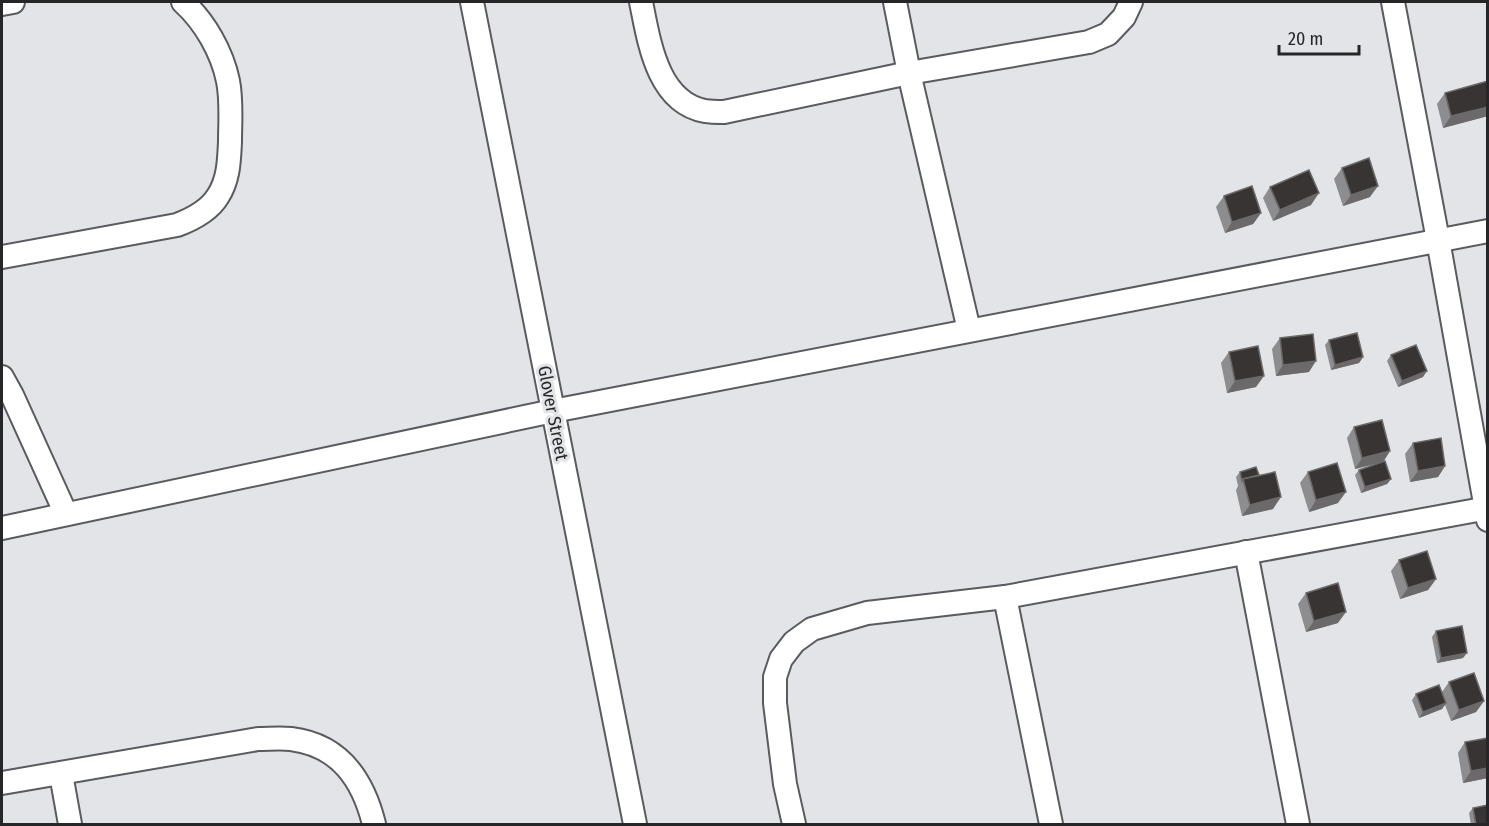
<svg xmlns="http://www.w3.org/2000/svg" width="1489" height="826" viewBox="0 0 1489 826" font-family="'Fira Sans Condensed',sans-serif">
<rect width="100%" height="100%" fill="#e2e4e8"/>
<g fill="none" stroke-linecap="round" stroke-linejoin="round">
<g stroke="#5a5b5f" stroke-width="26">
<g id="minor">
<path d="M472,2L635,824"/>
<path d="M641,2C649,41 657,102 705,111C711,112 718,112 724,112L909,73L1089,42L1108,34L1124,17L1131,2"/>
<path d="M895,2L909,73L969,330"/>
<path d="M1393,2L1438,240L1488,520"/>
<path d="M2,4L13,2"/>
<path d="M2,257L177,225C193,219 209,211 218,196C229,179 229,160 230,142C230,122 232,101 228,81C222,52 205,22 183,2"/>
<path d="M2,377L12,395L66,514"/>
<path d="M2,528L553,411L1488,231"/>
<path d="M1246,552L1298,824"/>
<path d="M1005,597L1051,824"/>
<path d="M61,774L70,824"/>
<path d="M2,783L258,739C269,739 280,738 291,739C340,745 363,780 374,824"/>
<path d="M794,824L785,784L775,703V677L781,659L794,642L812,629L867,613L1005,597L1488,508"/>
</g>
</g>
<use href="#minor" stroke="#fff" stroke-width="22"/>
</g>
<g fill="#8d8c8e">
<path d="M1488,81V116L1443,128L1437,104L1445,93Z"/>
<path d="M1342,168L1370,197L1343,206L1334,179Z"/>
<path d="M1270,187L1311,205L1273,221L1263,198Z"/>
<path d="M1224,196L1261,213L1253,224L1225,233L1216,207Z"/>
<path d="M1280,338L1309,372L1276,376L1272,349Z"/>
<path d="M1329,340L1363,357L1359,363L1331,370L1325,345Z"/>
<path d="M1229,352L1256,387L1227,393L1221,363Z"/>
<path d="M1391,355L1423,377L1398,387L1387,361Z"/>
<path d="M1354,427L1390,451L1383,462L1391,479L1387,484L1361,493L1355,475L1359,470L1382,462L1355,469L1347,438Z"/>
<path d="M1413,443L1445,466L1438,477L1410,482L1405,454Z"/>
<path d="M1240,472L1259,475L1273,509L1242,516L1236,490L1238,486L1236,477Z"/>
<path d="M1308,472L1338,503L1309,512L1300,483Z"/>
<path d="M1399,560L1436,579L1428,590L1400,599L1391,571Z"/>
<path d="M1306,593L1338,623L1306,632L1298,604Z"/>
<path d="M1436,631L1463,658L1437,663L1432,637Z"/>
<path d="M1449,682L1484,701L1476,712L1451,721L1445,705L1442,709L1419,718L1412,700L1416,694L1442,692Z"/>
<path d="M1488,738V778L1463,783L1458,753L1465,742Z"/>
<path d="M1473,808L1488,825H1471L1469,813Z"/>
</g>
<g fill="#6b6969">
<path d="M1488,107V116L1443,128L1451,116Z"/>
<path d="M1378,186L1370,197L1343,206L1351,195Z"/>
<path d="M1319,193L1311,205L1273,221L1280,210Z"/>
<path d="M1261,213L1253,224L1225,233L1232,222Z"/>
<path d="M1363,357L1359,363L1331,370L1335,365Z"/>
<path d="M1316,361L1309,372L1276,376L1283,365Z"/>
<path d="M1427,371L1423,377L1398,387L1402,381Z"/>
<path d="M1264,376L1256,387L1227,393L1235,381Z"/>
<path d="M1390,451L1383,462L1355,469L1362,458Z"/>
<path d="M1445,466L1438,477L1410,482L1418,471Z"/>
<path d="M1391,479L1387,484L1361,493L1365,487Z"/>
<path d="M1346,492L1338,503L1309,512L1316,500Z"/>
<path d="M1281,497L1273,509L1242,516L1250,505Z"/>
<path d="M1436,579L1428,590L1400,599L1408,588Z"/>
<path d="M1346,612L1338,623L1306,632L1314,621Z"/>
<path d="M1467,653L1463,658L1437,663L1441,658Z"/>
<path d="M1484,701L1476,712L1451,721L1459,710Z"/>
<path d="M1446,703L1442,709L1419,718L1423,712Z"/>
<path d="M1488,768V778L1463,783L1471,771Z"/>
</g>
<g fill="#383433" stroke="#6b6969" stroke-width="1.5">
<path d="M1488,81V107L1451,116L1445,93Z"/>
<path d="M1369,158L1378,186L1351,195L1342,168Z"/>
<path d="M1309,170L1319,193L1280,210L1270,187Z"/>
<path d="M1252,186L1261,213L1232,222L1224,196Z"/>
<path d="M1357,333L1363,357L1335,365L1329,340Z"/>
<path d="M1313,334L1316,361L1283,365L1280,338Z"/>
<path d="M1416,345L1427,371L1402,381L1391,355Z"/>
<path d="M1258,346L1264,376L1235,381L1229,352Z"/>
<path d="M1382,420L1390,451L1362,458L1354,427Z"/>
<path d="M1441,438L1445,466L1418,471L1413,443Z"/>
<path d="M1385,461L1391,479L1365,487L1359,470Z"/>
<path d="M1337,463L1346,492L1316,500L1308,472Z"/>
<path d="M1256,467L1259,475L1243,479L1242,481L1240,472Z"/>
<path d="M1275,472L1281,497L1250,505L1243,479Z"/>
<path d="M1427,551L1436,579L1408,588L1399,560Z"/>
<path d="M1338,583L1346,612L1314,621L1306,593Z"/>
<path d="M1462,626L1467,653L1441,658L1436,631Z"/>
<path d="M1474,673L1484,701L1459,710L1449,682Z"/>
<path d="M1439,685L1446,703L1423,712L1416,694Z"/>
<path d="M1488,738V768L1471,771L1465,742Z"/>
<path d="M1488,805V825H1476L1473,808Z"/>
</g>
<g text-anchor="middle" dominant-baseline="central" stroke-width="6" stroke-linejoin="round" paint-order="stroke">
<g font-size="18" fill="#262628" stroke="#e2e4e8">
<text transform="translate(553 413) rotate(79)">Glover Street</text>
</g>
</g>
<rect width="1489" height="826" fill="none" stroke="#262628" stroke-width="6"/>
<path d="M1279 45v9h80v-9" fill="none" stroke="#262628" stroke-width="3"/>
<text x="1288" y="45" font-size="18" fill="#262628" stroke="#e2e4e8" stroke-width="4.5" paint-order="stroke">20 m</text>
</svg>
